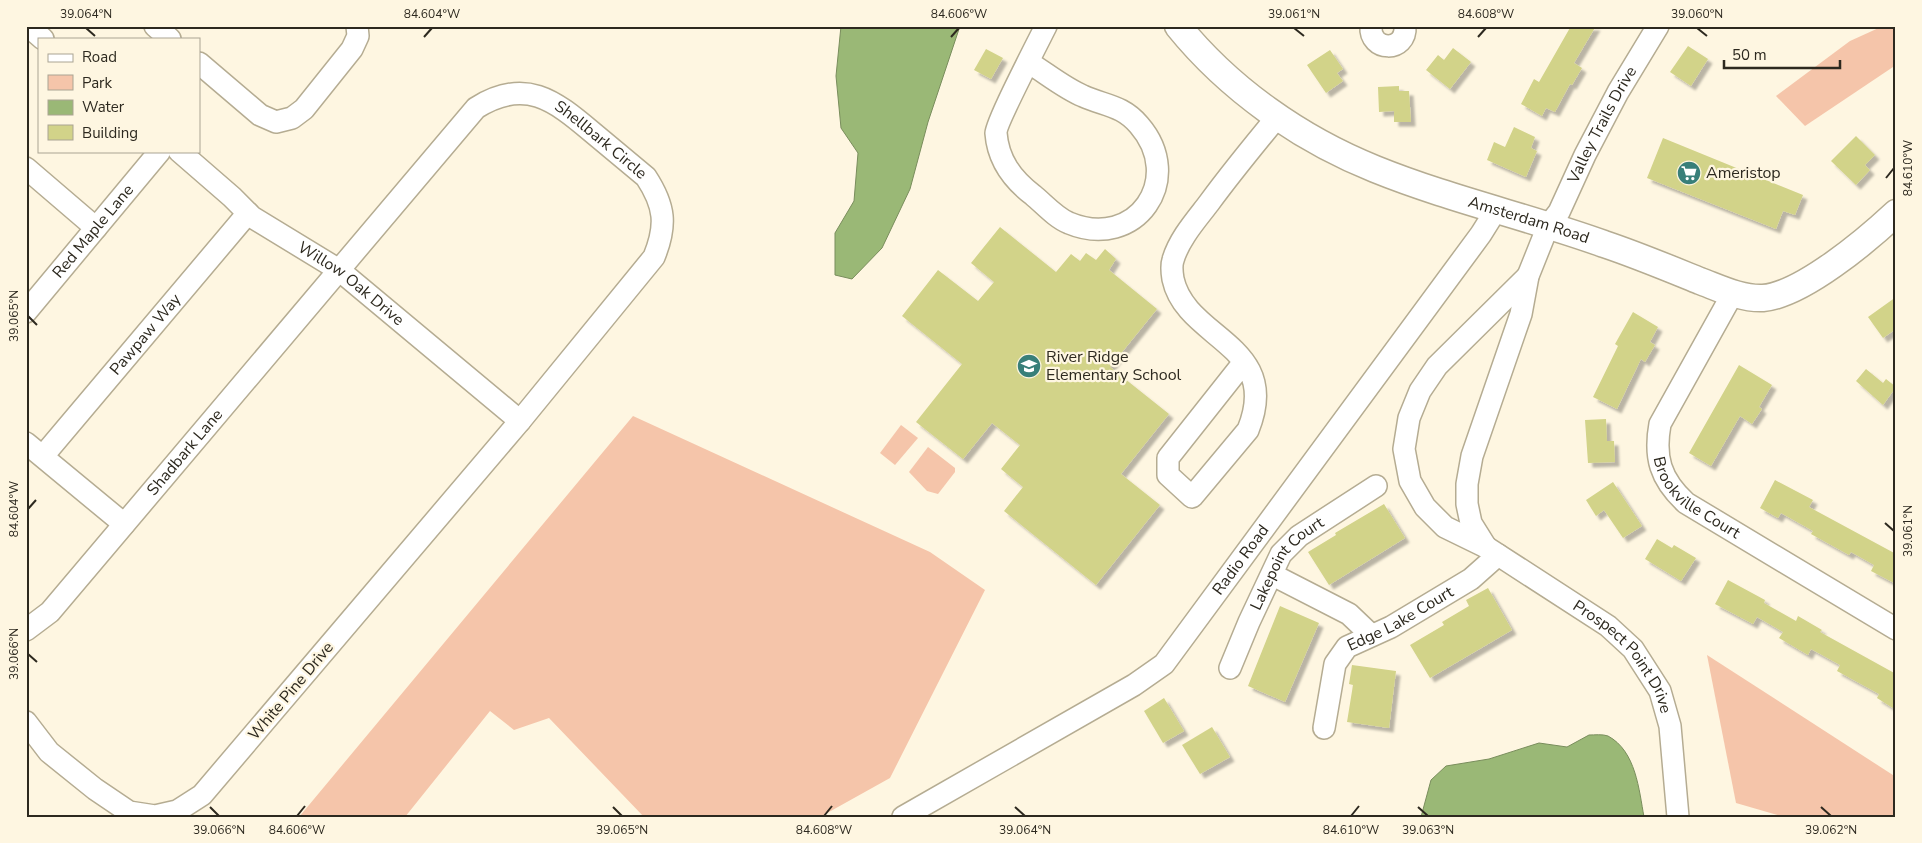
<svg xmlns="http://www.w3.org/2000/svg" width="1922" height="843" viewBox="0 0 1922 843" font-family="'Nunito Sans',sans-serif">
<defs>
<filter id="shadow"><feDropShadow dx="4.5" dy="4.5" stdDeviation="1" flood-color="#0004"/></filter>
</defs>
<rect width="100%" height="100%" fill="#fef6e1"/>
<g fill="#f5c5aa">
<path d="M1883,26H1896V65L1805,126L1776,96L1850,41Z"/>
<path d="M633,416L930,552L985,590L890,778L820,817H644L549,718L514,730L490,711L405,817H299Z"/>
<path d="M901,425L918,438L895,465L880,453Z"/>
<path d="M928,447L955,468V472L938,494L927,491L909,472Z"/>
<path d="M1707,655L1896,777V817H1784L1736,803Z"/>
</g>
<g fill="#9ab876" stroke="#798d5c">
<path d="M841,26H960L928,122L910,189L882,248L852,279L835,275V233L854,201L858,153L841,128L836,76Z"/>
<path d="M1589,735C1594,735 1603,734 1608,736C1636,751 1639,790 1644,817H1421L1431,780L1446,766L1489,759L1539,743L1567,747Z"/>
</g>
<g fill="#d2d389" filter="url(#shadow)">
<path d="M1571,26H1596L1574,63L1582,68L1572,85L1570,84L1555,112L1546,108L1542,116L1521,104L1534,79L1539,82Z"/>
<path d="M1688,46L1708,59L1691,86L1670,72Z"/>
<path d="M1453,48L1471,62L1450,89L1426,70L1438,55L1444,60Z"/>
<path d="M986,49L1003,58L991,79L974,70Z"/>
<path d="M1330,50L1343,69L1337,73L1343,81L1326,93L1307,65Z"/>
<path d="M1399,86V91H1409L1411,122H1394V111L1379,112L1378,87Z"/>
<path d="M1514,127L1535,137L1531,148L1537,151L1526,177L1487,160L1494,142L1505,147Z"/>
<path d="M1856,136L1875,155L1865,165L1870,170L1856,185L1831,161Z"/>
<path d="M1663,138L1803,195L1795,215L1783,211L1776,229L1647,178Z"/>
<path d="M1000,227L1056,272L1071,254L1080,261L1086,253L1096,260L1105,249L1116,259L1109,270L1157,309L1110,367L1169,414L1121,474L1160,505L1096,585L1004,511L1023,487L1001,469L1020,445L992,423L963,459L916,422L962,364L902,316L938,270L978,301L994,282L971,263Z"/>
<path d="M1896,297V329L1883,338L1868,317Z"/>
<path d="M1633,312L1658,327L1650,342L1655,345L1645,362L1641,359L1617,409L1593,397L1618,346L1615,344Z"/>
<path d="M1739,365L1772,385L1759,407L1762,409L1752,424L1740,416L1711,466L1689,453Z"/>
<path d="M1866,369L1883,383L1886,379L1896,387L1883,405L1856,381Z"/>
<path d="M1606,419L1607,441H1614L1615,462L1588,463L1585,420Z"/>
<path d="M1775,480L1813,500L1809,507L1896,554V584L1871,571L1874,565L1851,552L1849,555L1811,534L1813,531L1781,513L1778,518L1760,508Z"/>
<path d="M1613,482L1642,526L1623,538L1604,510L1596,516L1586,500Z"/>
<path d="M1384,504L1405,538L1329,585L1308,552L1336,535L1335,533Z"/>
<path d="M1657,539L1672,548L1674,545L1696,558L1681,581L1645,559Z"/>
<path d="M1728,580L1765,600L1764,603L1796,621L1798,616L1822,630L1820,632L1896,674V710L1877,698L1879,694L1837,671L1840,665L1811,649L1808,655L1779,638L1783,632L1757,617L1753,624L1715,604Z"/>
<path d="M1488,588L1512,630L1430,678L1410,645L1444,625L1442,622L1469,606L1466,600Z"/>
<path d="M1280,606L1319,623L1285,702L1248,686Z"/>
<path d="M1352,665L1396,671L1389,728L1347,722L1353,685L1349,684Z"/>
<path d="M1164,698L1184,731L1163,743L1144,711Z"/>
<path d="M1212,727L1230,757L1200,774L1182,745Z"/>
</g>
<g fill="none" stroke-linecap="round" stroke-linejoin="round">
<g stroke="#b5ac92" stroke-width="24">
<g id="minor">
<path d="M28,26L43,39"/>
<path d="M155,26L170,39"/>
<path d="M1371,26C1369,52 1407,53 1405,26"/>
<path d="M1028,62C1046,73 1064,88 1083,96C1105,106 1122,105 1139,125C1186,179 1136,251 1069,223C1056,218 1044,204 1033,195C1012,179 998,160 996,133C996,123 1038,42 1046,26"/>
<path d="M199,63L260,115L276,122L292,118L304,109L352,49L358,36L357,26"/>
<path id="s1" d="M179,151L232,197L252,217L339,270L520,421"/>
<path d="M26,168L96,228"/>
<path id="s2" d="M1528,276L1437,366L1420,391L1409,418L1404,449L1410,481L1425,507L1445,527L1486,547L1608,626L1633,649L1660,691L1670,726L1678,817"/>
<path id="s3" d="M1733,293L1660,424C1654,457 1660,479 1686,503L1896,629"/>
<path id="s4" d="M26,312L160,151"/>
<path d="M1244,362L1168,458V475L1192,497L1248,430C1283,344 1186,340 1173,279C1172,273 1171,266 1173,260C1179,239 1196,220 1209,203C1231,173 1254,145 1278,116"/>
<path d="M26,443L124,524"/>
<path id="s5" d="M43,456L248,213"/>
<path id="s6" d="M1486,547L1471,523L1467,504V484L1472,456L1521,314L1528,276L1548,226L1559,212L1585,155L1618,92L1658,26"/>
<path d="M1273,575L1349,614L1370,634"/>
<path id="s7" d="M26,630L50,612L476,108C525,77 554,100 592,132C610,147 628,162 646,177C665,206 667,225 654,257L520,421L202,795L177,811L155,816L129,812L95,789L49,752L26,722"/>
<path id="s8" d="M1230,668L1249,622L1281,554L1299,536L1376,486"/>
<path id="s9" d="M1324,728L1335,664L1347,647L1391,627L1471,579L1498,555"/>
<path id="s10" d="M903,817L1134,685L1164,664L1481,234L1491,218L1492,209"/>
</g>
</g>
<g stroke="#b5ac92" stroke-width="29">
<g id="major">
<path id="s11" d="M1178,26C1229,89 1300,139 1375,169C1449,199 1529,217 1604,244C1637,255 1668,268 1700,281C1719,288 1741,299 1763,298C1802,295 1867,240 1896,213"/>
</g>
</g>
<use href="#minor" stroke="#fff" stroke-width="21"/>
<use href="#major" stroke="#fff" stroke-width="26"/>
</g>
<path fill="none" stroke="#2d291f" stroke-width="2" d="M86,28L95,36M1294,28L1304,36M1697,28L1707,36M424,37L432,28M951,37L959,28M1478,37L1486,28M1886,178L1894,168M28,316L37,325M28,509L36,500M1885,523L1894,531M28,654L37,662M210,807L219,816M613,807L622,816M1015,807L1025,816M1418,807L1428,816M1821,807L1831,816M297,816L305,806M824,816L832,806M1351,816L1359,806"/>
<defs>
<g id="supermarket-disc" transform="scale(1.25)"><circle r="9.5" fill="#387f79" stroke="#fef6e1"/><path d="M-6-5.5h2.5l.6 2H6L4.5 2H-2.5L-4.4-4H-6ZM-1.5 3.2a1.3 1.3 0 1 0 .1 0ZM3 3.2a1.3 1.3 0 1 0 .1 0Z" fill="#fff"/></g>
<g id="school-disc" transform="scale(1.25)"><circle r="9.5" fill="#387f79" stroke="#fef6e1"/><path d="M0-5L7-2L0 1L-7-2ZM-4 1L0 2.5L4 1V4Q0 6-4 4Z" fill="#fff"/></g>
</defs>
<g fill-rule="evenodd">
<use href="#supermarket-disc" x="1689" y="173"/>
<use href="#school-disc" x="1029" y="366"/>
</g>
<g text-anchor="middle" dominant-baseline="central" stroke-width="4.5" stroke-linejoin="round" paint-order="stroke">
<g font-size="16" fill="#2d291f" stroke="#fef6e1">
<text stroke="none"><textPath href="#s6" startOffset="454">Valley Trails Drive</textPath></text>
<text stroke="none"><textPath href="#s7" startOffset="832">Shellbark Circle</textPath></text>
<text stroke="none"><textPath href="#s11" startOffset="408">Amsterdam Road</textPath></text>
<text stroke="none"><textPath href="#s4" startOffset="105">Red Maple Lane</textPath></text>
<text stroke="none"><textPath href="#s1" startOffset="218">Willow Oak Drive</textPath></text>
<text stroke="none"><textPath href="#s5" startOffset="159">Pawpaw Way</textPath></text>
<text stroke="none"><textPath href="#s7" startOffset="239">Shadbark Lane</textPath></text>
<text stroke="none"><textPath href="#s3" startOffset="241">Brookville Court</textPath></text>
<text stroke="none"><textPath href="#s10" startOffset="432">Radio Road</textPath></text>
<text stroke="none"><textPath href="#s8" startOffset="121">Lakepoint Court</textPath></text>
<text stroke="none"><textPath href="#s9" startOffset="146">Edge Lake Court</textPath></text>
<text stroke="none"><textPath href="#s2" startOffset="534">Prospect Point Drive</textPath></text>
<text transform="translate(291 691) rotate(-50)">White Pine Drive</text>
</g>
<g font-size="16" fill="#2d291f" stroke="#fef6e1" text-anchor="start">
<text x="1706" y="173">Ameristop</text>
<text x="1046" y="357">River Ridge<tspan x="1046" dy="18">Elementary School</tspan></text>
</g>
</g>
<rect width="1922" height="843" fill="none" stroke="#fef6e1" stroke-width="55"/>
<rect x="38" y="38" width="162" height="115" fill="#fef6e1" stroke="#aaa493"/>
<rect x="48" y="54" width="25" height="8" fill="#ffffff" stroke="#aaa493"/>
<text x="82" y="62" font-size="15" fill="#2d291f">Road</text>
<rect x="48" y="75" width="25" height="15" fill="#f5c5aa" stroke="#aaa493"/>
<text x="82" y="88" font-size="15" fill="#2d291f">Park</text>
<rect x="48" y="100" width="25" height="15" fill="#9ab876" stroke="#aaa493"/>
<text x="82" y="112" font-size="15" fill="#2d291f">Water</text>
<rect x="48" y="125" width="25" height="15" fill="#d2d389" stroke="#aaa493"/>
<text x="82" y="138" font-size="15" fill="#2d291f">Building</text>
<path d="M1724 60v8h116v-8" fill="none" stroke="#2d291f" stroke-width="2.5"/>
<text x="1732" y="60" font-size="15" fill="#2d291f" stroke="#fef6e1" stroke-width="4" paint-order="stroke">50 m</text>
<rect x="28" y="28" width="1866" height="788" fill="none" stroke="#2d291f" stroke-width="2"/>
<g font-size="12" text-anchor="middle" fill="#2d291f">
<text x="86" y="18">39.064°N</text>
<text x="432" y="18">84.604°W</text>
<text x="959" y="18">84.606°W</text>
<text x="1294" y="18">39.061°N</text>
<text x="1486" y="18">84.608°W</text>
<text x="1697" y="18">39.060°N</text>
<text transform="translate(1908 168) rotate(-90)" y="4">84.610°W</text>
<text transform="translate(14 316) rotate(-90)" y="4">39.065°N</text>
<text transform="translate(14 509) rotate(-90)" y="4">84.604°W</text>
<text transform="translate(1908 531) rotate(-90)" y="4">39.061°N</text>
<text transform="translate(14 654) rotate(-90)" y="4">39.066°N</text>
<text x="219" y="834">39.066°N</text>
<text x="297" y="834">84.606°W</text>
<text x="622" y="834">39.065°N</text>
<text x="824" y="834">84.608°W</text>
<text x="1025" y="834">39.064°N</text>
<text x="1351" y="834">84.610°W</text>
<text x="1428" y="834">39.063°N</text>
<text x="1831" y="834">39.062°N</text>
</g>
</svg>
